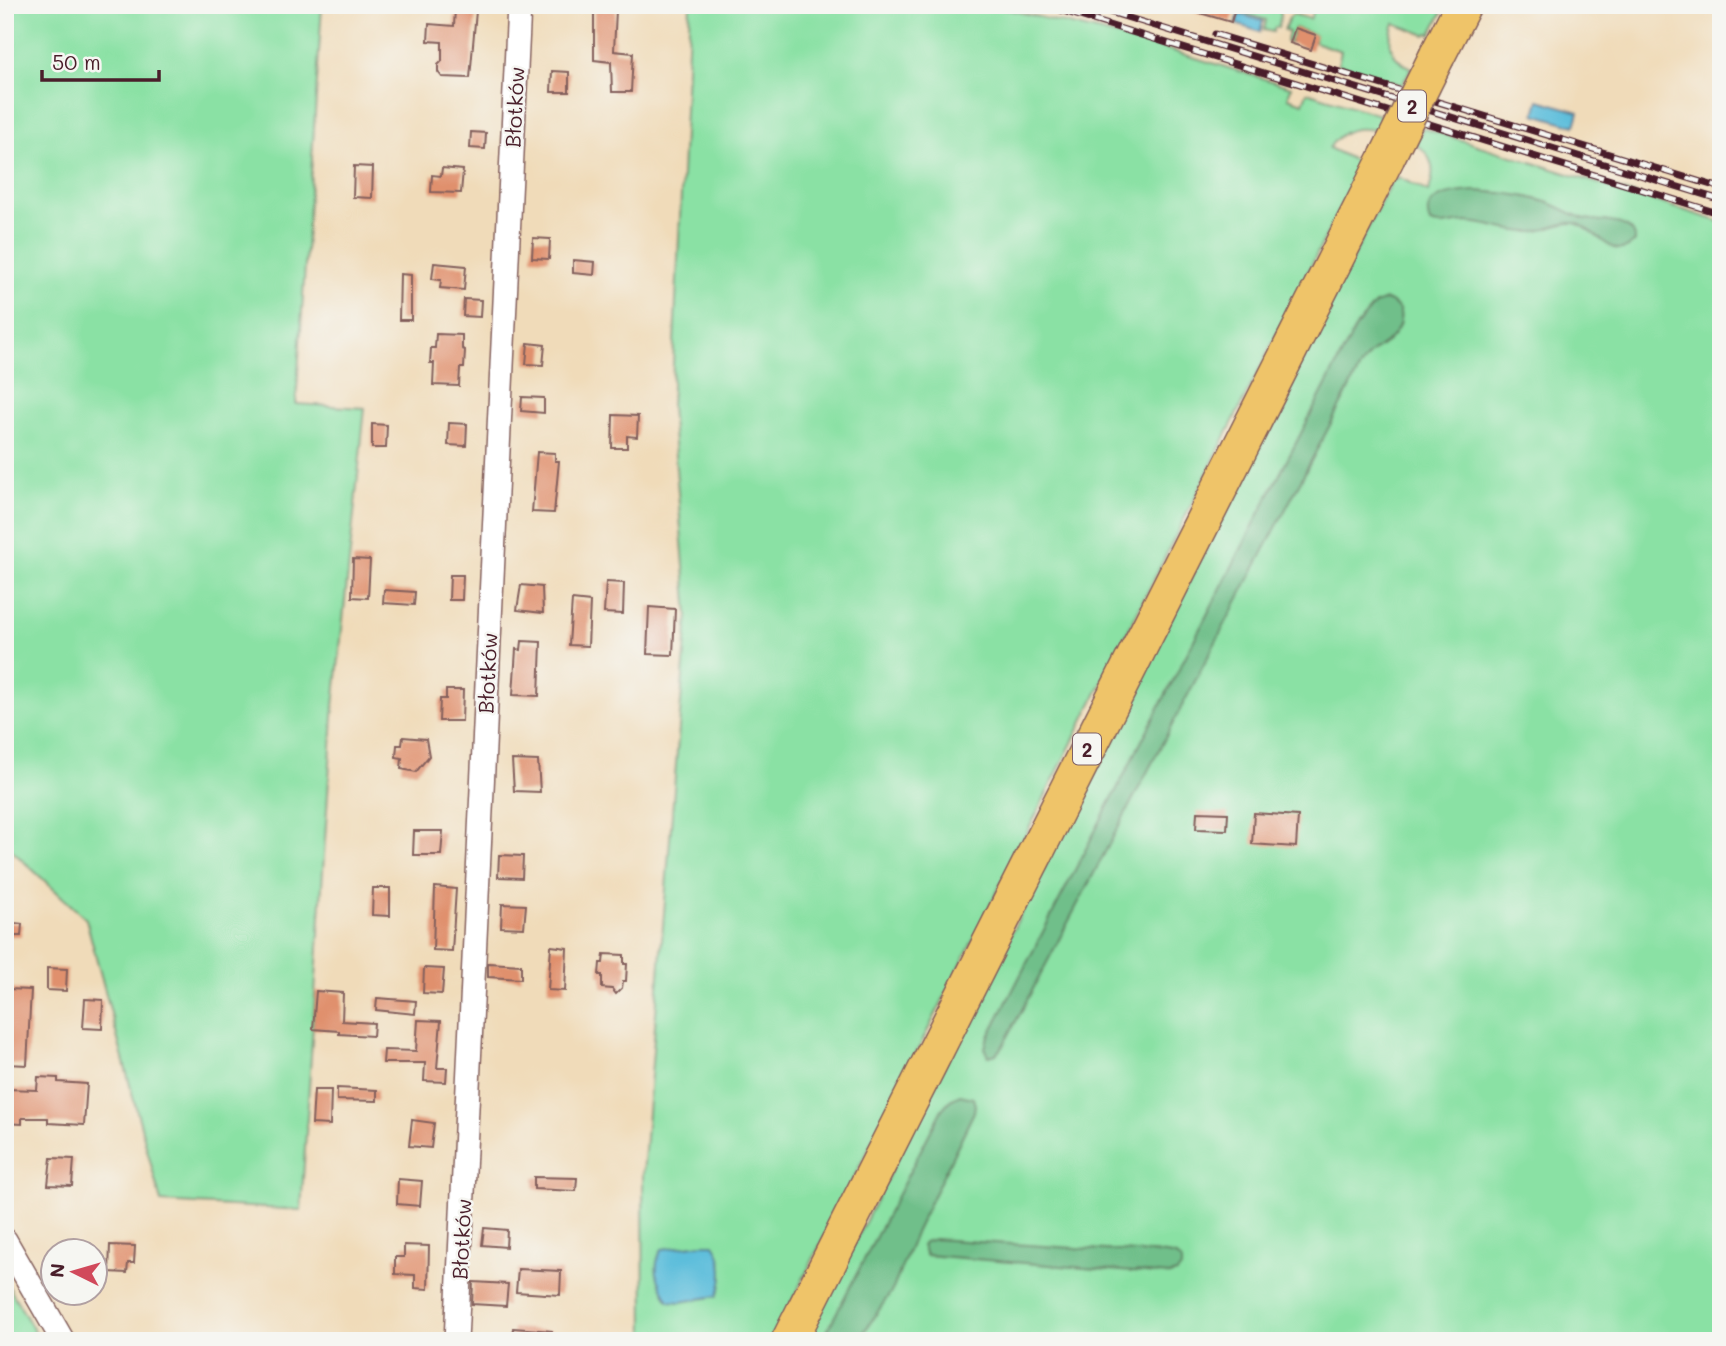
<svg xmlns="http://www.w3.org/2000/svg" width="1726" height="1346" viewBox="0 0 1726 1346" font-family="Mali,sans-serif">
<rect width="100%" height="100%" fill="#f6f6f2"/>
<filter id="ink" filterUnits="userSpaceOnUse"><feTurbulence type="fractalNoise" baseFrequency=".0143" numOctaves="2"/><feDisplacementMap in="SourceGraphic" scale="14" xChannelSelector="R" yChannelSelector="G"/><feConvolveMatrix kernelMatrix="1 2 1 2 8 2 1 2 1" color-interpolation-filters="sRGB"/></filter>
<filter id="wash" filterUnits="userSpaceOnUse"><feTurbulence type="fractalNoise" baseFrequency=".00686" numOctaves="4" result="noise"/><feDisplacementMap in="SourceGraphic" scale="28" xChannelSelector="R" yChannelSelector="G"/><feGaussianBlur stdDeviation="1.57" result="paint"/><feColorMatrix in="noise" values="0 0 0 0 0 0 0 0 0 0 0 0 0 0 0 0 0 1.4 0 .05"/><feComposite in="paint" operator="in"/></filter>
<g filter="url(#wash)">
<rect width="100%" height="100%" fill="#f0dbb9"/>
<g fill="#8ae1a4" stroke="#6a8068" stroke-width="2">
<path d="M5,5H322L296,404L365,408L333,716L301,1210L161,1202L86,919L5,844Z"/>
<path d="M690,5H990L1143,42L1291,87L1288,98L1303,103L1307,92L1386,117L1379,131C1357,126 1342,128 1329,148L1362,164L772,1341H644L643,1175L688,615L671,407Z"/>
<path d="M1240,5H1265L1279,9L1281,15L1278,28L1275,27L1273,32L1264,30L1266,20L1238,11Z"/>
<path d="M1294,5H1446L1431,34L1428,33L1426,35L1394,23C1386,43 1391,59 1411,68L1402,85L1338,64L1341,51L1314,42L1315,35L1295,28L1290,43L1286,42L1289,32L1284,30L1289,18L1293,14L1310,19L1313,11Z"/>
<path d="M1423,128L1721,222V1341H805L1393,178L1397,180L1398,177L1428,192C1436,173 1434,155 1415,144Z"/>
<path d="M5,1280L40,1341H5Z"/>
</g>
<g fill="#6fbf8a" stroke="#5c6f5a" stroke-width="2">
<path d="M1476,191C1499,193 1523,194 1546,202C1559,206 1572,215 1586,219C1600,222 1636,219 1635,241C1614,266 1595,226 1574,223C1559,222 1546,231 1532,232C1510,233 1489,223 1467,222C1454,222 1443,228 1430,223C1418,194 1458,192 1476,191Z"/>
<path d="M1385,300C1407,306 1403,326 1389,340C1383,345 1376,349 1370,354C1366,358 1363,363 1360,368L1003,1046L996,1054L989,1056L985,1048L987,1040L1357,325L1375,304Z"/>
<path d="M960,1095L973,1098L975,1105L974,1112L916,1231L893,1289L858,1341H822L942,1109L950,1100Z"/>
<path d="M934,1239L1166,1254L1176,1256L1181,1261V1268L1177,1273L1169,1275L926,1255L922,1246L924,1242Z"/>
</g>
<g fill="#5dbedb" stroke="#546e83" stroke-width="2">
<path d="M1239,14L1263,21L1260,32L1236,24Z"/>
<path d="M1539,100L1579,112L1575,126L1535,114Z"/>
<path d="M702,1244H714C724,1257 724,1282 717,1296L681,1302L669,1301C658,1283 651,1268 662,1249Z"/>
</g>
<g id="blocks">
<g fill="#e0906d">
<path d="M1187,5H1236L1231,22L1186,9Z"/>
<path d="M455,9L476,11L470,78L442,77L438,72V65L442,61V42L428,41L429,24L454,26Z"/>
<path d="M594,9L616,10L614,51L633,53L631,92H612L611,62L594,60Z"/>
<path d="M1295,28L1316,35L1311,50L1290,43Z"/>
<path d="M552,71L569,72V92H551Z"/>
<path d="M471,132L486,133L485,149L470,148Z"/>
<path d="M354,166L373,167L372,198L353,197Z"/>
<path d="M442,168L463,170L461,193L431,192L432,175L441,176Z"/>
<path d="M533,238L550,239L549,259L532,258Z"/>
<path d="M573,260L595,262L594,275L573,273Z"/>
<path d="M434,263L466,266L464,290L440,288L441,280L432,279Z"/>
<path d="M400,274L411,275V320H399Z"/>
<path d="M464,299L481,300L480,317L463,316Z"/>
<path d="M436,334L462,335V349L465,350L464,368H460L459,386L433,385L434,363H430L431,348H435Z"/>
<path d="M528,343L545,345L543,365L526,364Z"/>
<path d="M522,397L544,398V413L521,411Z"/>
<path d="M613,415L638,416L637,437L627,436V448H612Z"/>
<path d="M449,423L467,424L466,446L448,445Z"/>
<path d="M372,424L387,425L386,448H372Z"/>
<path d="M537,452L555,453V461H559L554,513L532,512Z"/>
<path d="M353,559L370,560L368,598L352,597Z"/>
<path d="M450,575H463L462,600H449Z"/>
<path d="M606,582L624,583L623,614L604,613Z"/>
<path d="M521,585L542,587L543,613L517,610Z"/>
<path d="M384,590L415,592L414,605L383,603Z"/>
<path d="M572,600L590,602L588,646L569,645Z"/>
<path d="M649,607L675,609L673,655L647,654Z"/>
<path d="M522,641L541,642L539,696L513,695L516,649L521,650Z"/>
<path d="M446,690H463L462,721H439L440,699H446Z"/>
<path d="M403,737L426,739L429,756L416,772L401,769L402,758L396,757L397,745H402Z"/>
<path d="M512,760L538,761L540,792L514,791Z"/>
<path d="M1197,812L1228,813L1227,830L1196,829Z"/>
<path d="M1254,813L1298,816L1296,847L1252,844Z"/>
<path d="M414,831H443L441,855H413Z"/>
<path d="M499,855L523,856L522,878L498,877Z"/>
<path d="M435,887L456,889L452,951L433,950Z"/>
<path d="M373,888H390V916L372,915Z"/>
<path d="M502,904L526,905L524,928L501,927Z"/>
<path d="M5,922L22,924L21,936H5Z"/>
<path d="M551,946L567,948L565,991L548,990Z"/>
<path d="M604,954L624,955V964H627L626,981H623L622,988L616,994L612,989L602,988V975H599L600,963H603Z"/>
<path d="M488,963L521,965V979L488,977Z"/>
<path d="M47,968L67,969L66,991L47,990Z"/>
<path d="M424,968L444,969L442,994L423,993Z"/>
<path d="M8,989L31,990L27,1065L7,1064Z"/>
<path d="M316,991L343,993L342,1021L374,1023L373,1036L339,1034V1031L313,1029Z"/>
<path d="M377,998L416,1001L415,1014L376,1010Z"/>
<path d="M85,999L103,1000L102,1029L83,1028Z"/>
<path d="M418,1020L441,1021L437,1068H447L446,1082L424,1081L425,1063H383L384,1050L416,1051Z"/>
<path d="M38,1077L58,1078V1082L87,1084L84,1125L48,1123V1118H22V1124L5,1123V1089L37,1090Z"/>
<path d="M337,1088L377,1090V1101L337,1100Z"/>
<path d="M314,1090H331L330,1125L312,1124Z"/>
<path d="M412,1120L434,1123L431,1148L409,1146Z"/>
<path d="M51,1158L74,1159L72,1186L48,1185Z"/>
<path d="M534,1177L577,1178L576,1191L534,1189Z"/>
<path d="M398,1179L422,1181L420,1206L397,1204Z"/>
<path d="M484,1228L507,1230L506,1247L482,1245Z"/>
<path d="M110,1245L135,1246L134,1263H128L127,1273L109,1272Z"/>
<path d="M404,1245L429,1246L428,1289L415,1288V1275L395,1274V1257H404Z"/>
<path d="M518,1269L561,1271L560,1295L516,1292Z"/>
<path d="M473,1282L508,1284L506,1306L472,1304Z"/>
<path d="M513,1328L552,1331V1341H512Z"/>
</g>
</g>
</g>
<g filter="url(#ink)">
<use href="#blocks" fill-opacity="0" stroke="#84615d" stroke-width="2"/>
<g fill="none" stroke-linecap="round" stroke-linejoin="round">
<g stroke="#84615d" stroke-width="26">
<g id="minor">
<path d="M5,1240L63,1341"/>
<path d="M456,1341L519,5"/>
</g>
</g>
<g stroke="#84615d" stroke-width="38">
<g id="highway">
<path d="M1437,56L1463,5"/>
<path d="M789,1341L1387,157"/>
</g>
</g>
<use href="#minor" stroke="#fff" stroke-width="23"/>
<use href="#highway" stroke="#efc469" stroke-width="35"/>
<g stroke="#4a1f2b" stroke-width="7">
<g id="rail">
<path d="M1044,5L1721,214"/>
<path d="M1087,5L1721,200"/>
<path d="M1215,34L1721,188"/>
</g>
</g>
<use href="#rail" stroke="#f6f6f2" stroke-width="4.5" stroke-dasharray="13" stroke-linecap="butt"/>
<g stroke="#84615d" stroke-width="38" stroke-linecap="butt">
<path id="highway-bridge" d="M1387,157L1437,56"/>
</g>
<use href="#highway-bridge" stroke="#efc469" stroke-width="35"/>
</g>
</g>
<g text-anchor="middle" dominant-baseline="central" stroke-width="5" stroke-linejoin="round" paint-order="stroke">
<g fill="#f6f6f2" stroke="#7e6067" stroke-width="2">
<rect x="1398" y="90.5" width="28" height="31" rx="5"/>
<rect x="1073" y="733.5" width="28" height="31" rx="5"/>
</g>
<g font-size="19" font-weight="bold" fill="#4a1f2b">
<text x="1412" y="106">2</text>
<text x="1087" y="749">2</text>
</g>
<g font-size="21" fill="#4a1f2b" stroke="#f6f6f2">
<text transform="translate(514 107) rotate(-87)">Błotków</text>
<text transform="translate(487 673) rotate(-87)">Błotków</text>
<text transform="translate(461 1239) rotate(-87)">Błotków</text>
</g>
</g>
<rect width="1726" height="1346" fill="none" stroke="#f6f6f2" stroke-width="28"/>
<g transform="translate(74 1272) rotate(275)"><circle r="33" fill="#f6f6f2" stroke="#b1a0a2" stroke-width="2"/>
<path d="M0-5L12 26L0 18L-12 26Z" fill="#d1495b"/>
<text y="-10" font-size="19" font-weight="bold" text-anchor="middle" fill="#4a1f2b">N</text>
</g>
<path d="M42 70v10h117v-10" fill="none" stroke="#4a1f2b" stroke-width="3.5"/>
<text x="52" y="70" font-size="21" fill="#4a1f2b" stroke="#f6f6f2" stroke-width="5" paint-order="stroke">50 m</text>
</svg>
